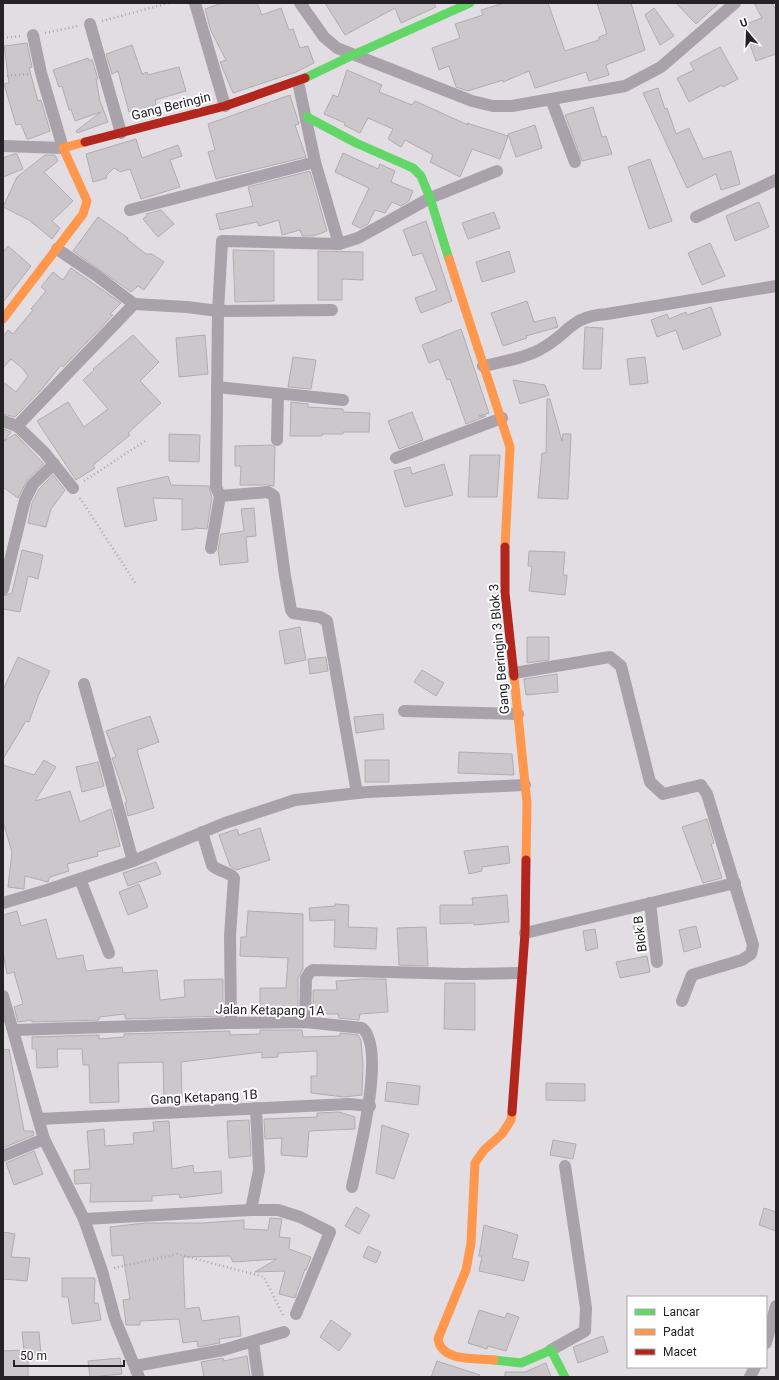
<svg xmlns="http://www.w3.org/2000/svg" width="779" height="1380" viewBox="0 0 779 1380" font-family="Roboto,sans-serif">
<rect width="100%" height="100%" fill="#e2dde3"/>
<g fill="#cbc7cb" stroke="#b0adb2">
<path d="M222,3H257L262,15L281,8L289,30L293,29L300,48L308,46L314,63L296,72L233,93L220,62L226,60L211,31L205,9Z"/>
<path d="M325,3H434L436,7L401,23L395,8L345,35Z"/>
<path d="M504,3H548L565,51L599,40V37L607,34L597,3H631L645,50L606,65L609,75L589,81L586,72L535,88L529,71L503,82V80L468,91L456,87L449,66L439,70L432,48L460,38L455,24L483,15L481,10Z"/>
<path d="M676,3H719L696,24Z"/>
<path d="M754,3H772L776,10V54L756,61L743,25L762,18Z"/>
<path d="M654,8L674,36L660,45L645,15Z"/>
<path d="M27,43L32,67L29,68L38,101L41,100L50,131L29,139H27L21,124L16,125L4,84L9,83L4,46Z"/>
<path d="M132,45L142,74L147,72L148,75L179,67L186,91L155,100L156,105L129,112L118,71L112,74L106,54Z"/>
<path d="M720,47L738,79L723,87L722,85L689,102L677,78L694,70L690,63Z"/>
<path d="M88,58L89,61L92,59L98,79H96L100,101L108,122L77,133L76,131L101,112L75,121L71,109L69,110L62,86L59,87L53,70Z"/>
<path d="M347,70L382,85L379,92L412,105L415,101L468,125L467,123L508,136L500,159L472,149L460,177L430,162L433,155L405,140L401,147L388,139L393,129L368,118L360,133L344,125L345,123L324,114L333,95L338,97Z"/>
<path d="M658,88L665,109L667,108L676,134L689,128L703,159L731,151L740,184L721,190L716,174L687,188L643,93Z"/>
<path d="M290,95L299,124L295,125L306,157L216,179L208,152L215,150L208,124Z"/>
<path d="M593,107L602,137L606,136L612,154L582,161L565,115Z"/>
<path d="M535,125L542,148L516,157L508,134Z"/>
<path d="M136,139L142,158L178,145L182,156L170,160L180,187L141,199L130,169L120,172L114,168L106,176L107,178L93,182L86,154Z"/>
<path d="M343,153L378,169L380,164L395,171L391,182L413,191L409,201L401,206L392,202L385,213L375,210L368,224L360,228L352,224L369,188L335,172Z"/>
<path d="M14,154H17L23,169L3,177V158Z"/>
<path d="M45,155H55L58,161L44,172L73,201L52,221L60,228L52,239L29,220L3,207L17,177Z"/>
<path d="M650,159L672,221L649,229L628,167Z"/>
<path d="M310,171L327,231L313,236H302L300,230L282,235L279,220L259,226L257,222L220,230L216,214L253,206L248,187Z"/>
<path d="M759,202L769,227L735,241L726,216Z"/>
<path d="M161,210L174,224L158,237L143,219L147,216L146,214Z"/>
<path d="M494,212L500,228L468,239L462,223Z"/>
<path d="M98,217L128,238L127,239L146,254H152L164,262L144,290L138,286L131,292L73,251Z"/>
<path d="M426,221L452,301L421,313L415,298L437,290L422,253L413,256L403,230Z"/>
<path d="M710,243L725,276L702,285L688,253Z"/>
<path d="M8,246L31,266L3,302V252Z"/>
<path d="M233,250L274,251V301L235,302Z"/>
<path d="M318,251L363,252V280L342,279V300H318Z"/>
<path d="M509,251L515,272L482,282L476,262Z"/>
<path d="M71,268L121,303L110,314L113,315L63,367L61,365L42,389L15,417L3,414V382L16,392L28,376L22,368L11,359L3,368V337L8,330L13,334L33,310L31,309L46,291L41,287L53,272L63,280Z"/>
<path d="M527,301L534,322L555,317L558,327L526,336L527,338L503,346L491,313Z"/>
<path d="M711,307L721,335L683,350L676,330L657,337L651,320L667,314L669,319L686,312L687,315Z"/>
<path d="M585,327L603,328L601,369H583Z"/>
<path d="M461,329L489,413L479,416H486L466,424L450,379L447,380L439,359L429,363L422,345Z"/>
<path d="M133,335L159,362L140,381L161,403L128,433L130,435L93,465L95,468L76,480L37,421L68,402L84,427L108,409L83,380L94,370L93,369Z"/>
<path d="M205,335L208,374L179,377L176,338Z"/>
<path d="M293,357L316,360L311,389L288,387Z"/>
<path d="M645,357L648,383L630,385L627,359Z"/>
<path d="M513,380L545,385L549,395L520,404Z"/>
<path d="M547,399H550L562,441L563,434H571L568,499L538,498L542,453H546Z"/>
<path d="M291,402L308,404V407L343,409V412L370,413L369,432H343V434H322V436H290Z"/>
<path d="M412,412L423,440L399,449L388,421Z"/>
<path d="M3,429L11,432L4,441L15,434L44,464L28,479L18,498L3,487Z"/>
<path d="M169,434L200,435L199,462L169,461Z"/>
<path d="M271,445L275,447L274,486L267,485H240L241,466H235V446Z"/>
<path d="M470,455H500L497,497H468Z"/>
<path d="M444,464L453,495L405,507L394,471L410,467L412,474Z"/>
<path d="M53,475L65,490L51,509L46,527L28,523L32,503L39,489Z"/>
<path d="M168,476L171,485L209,486L212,498L207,529L194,528V529L182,530V499L153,498L157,520L125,527L117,488Z"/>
<path d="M254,508L256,536L246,537L248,562L220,565L218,550L221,534L244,531L241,509Z"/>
<path d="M22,550L43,555L38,579L28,576L20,612L3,609V596L12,593Z"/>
<path d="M529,551L565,552L563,575H567L565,595L529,591L532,566H528Z"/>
<path d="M300,627L306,660L285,664L279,631Z"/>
<path d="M527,637H549V660L527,663Z"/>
<path d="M18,657L50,671L39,694L29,722L26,721L3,759V690Z"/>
<path d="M326,657L328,671L310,674L308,659Z"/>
<path d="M422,670L444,683L436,696L414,682Z"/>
<path d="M557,674L558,692L526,695L524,679Z"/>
<path d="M383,714L384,729L356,733L354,717Z"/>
<path d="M150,716L159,742L137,750L154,808L128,816L125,803L127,802L112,758L116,757L106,731Z"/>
<path d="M459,752L512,754L514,775L458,773Z"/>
<path d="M44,760L56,767L35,801L70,791L80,822L111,809L120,846L97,852L98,856L67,864L69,871L50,877L48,882L25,876L24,889L8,887L12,852L3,822V765L34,775Z"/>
<rect x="365" y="760" width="24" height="22"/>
<path d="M98,762L104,786L82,792L76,767Z"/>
<path d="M707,819L714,843L711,844L722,878L703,883L682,827Z"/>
<path d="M260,828L270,860L236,870L230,866L219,835L237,829L239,835Z"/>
<path d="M508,846L510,863L482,867V871L469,874L464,851Z"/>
<path d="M156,862L161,874L128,886L123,873Z"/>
<path d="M139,884L148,907L128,915L119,892Z"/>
<path d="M507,895L509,922L474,925V923L440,924V905H473L472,898Z"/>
<path d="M335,904L349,905L348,927L377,928L376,949L334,947L335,920L310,921L309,908L335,906Z"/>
<path d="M17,911L21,926L46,919L57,959L83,955L86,971L122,967L123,973L157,970L160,1000L185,997L184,980L223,979V1016L125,1019V1014L99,1017V1020L32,1022V1020L18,1022L14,1007L23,1004L14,972L7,974L3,952V915Z"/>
<path d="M248,911L303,914V969L298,978V1015H260V988H286L288,958L240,956L241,937H246Z"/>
<path d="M644,917L646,932L636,936L632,921Z"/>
<path d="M696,926L701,947L684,952L679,930Z"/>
<path d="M426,927L428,966L399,965L397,928Z"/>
<path d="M595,929L598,948L586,951L583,931Z"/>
<path d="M647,956L650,972L620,978L616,962Z"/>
<path d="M362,979H386L388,1012L360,1014L359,1020L339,1018L338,1014H313V990H337L336,981Z"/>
<path d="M445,983H475V1030L444,1029Z"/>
<path d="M260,1030H302L303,1037L340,1036V1033L358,1035L361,1040L363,1066L362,1095L344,1097L311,1093V1076H317V1051L278,1053V1057L262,1058V1052L181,1062L182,1097L164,1098L163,1062L118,1063L119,1102L90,1103L89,1065H83L82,1049H57L58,1067L37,1068L36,1049H32V1037L99,1035V1039L124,1037V1034L230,1031V1035L260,1034Z"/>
<path d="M9,1049L24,1131H33L34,1135L3,1148V1050Z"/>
<path d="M387,1082L420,1086L418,1105L385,1101Z"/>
<path d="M546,1083L585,1084V1101L546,1100Z"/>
<path d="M339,1112L355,1117V1129L309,1131L307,1157L281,1155L282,1138L265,1139L264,1119L317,1117V1113Z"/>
<path d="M249,1120L251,1156L229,1158L227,1121Z"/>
<path d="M169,1121L172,1169L193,1165L194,1173L221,1171L222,1193L180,1198L179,1194L152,1196V1201L90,1202L91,1183L75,1184L74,1170L90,1169L87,1131L104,1129L105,1146L134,1144L133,1133L154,1131L153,1122Z"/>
<path d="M382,1125L409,1134L394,1179L376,1173Z"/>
<path d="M553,1140L576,1144L573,1159L550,1155Z"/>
<path d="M34,1151L43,1174L14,1185L6,1163Z"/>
<path d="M356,1207L370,1215L359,1234L345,1226Z"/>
<path d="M764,1208L776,1212V1231L759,1225Z"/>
<path d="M270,1218L282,1219L279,1237L290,1238L289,1249L311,1257L306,1270L305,1269L295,1298L279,1294L285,1271L255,1272L277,1259L233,1262L230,1256L183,1257L185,1309L199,1307L202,1321L239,1316L241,1336L219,1339L220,1343L198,1347L197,1341L183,1343L179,1319L140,1321V1325H126L123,1300L130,1299L123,1255L112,1256L110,1227L145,1223H203L244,1220V1229L268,1230Z"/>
<path d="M484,1225L518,1235L512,1258L529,1262L524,1281L479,1271L482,1256H479Z"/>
<path d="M3,1232L15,1234L11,1257L30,1258L27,1281L3,1279Z"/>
<path d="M368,1246L381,1252L376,1263L363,1257Z"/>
<path d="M62,1278H95L94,1303H98L101,1320L72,1324L68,1297H62Z"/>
<path d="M479,1310L505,1318L507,1313L519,1317L506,1351L488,1346L487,1349L468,1343Z"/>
<path d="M331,1320L351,1334L339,1351L320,1337Z"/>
<path d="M22,1332H39L41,1354H28V1377H3V1351L24,1350Z"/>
<path d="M603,1336L608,1352L578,1363L573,1347Z"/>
<path d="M247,1356L250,1377H204L201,1362L223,1358L224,1361Z"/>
<path d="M120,1358L122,1374L90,1377L88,1361Z"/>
<path d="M437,1361L480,1375L479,1377H431Z"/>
<path d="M546,1363L551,1377H505V1372H525Z"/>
</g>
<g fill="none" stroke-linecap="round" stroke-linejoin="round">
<g stroke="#aba6ab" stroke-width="2.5" stroke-dasharray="1 3" stroke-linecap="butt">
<path d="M102,21L169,3"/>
<path d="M45,33L78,26"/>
<path d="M3,38L21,36"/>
<path d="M3,76L28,74"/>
<path d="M84,481L145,441"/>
<path d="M80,498L136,584"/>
<path d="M114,1268L177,1254L264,1277L283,1315"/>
</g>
<g stroke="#a9a2aa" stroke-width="12">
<path d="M195,3L225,106"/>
<path d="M300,3L324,37L337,48L472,101L493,106H512L625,86L661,67L735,3"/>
<path d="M90,24L121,133"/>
<path d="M298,82L315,162L339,244"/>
<path d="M551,99L575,162"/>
<path d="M3,146L63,148L41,73L33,35"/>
<path d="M130,210L315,162"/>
<path d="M696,217L776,180"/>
<path d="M57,249L97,276L134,304L187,307L218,311L332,310"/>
<path d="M483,366C501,362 522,359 539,350C569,335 569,316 607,314L776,286"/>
<path d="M217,387L343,400"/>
<path d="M3,421L17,426L44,452L73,488"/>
<path d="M17,426L134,304"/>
<path d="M277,440L278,394"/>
<path d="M396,458L502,418"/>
<path d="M220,496L268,492L274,496L285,576L291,610L293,613L320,617L327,621L357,793"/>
<path d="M211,548L220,496L216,487L218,311L222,241L339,244L358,238L430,198L497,171"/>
<path d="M3,589L25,500L33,484L54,464"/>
<path d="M514,673L610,657L621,666L650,782L663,794L701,785L707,794L753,945L751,954L742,960L692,975L682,1001"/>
<path d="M84,684L133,861"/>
<path d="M404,711L518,714"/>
<path d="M202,832L212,865C218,872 229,871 234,878L230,936L231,1023"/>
<path d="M80,879L109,953"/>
<path d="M3,903L47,890L133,861L225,823L295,800L367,792L525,785"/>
<path d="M650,903L657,962"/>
<path d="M525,933L735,883"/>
<path d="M3,996L44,1139L84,1219L102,1271L115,1319L139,1377"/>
<path d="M305,1022L306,978L310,972L313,970L463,974L521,973"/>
<path d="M14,1030L231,1023L305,1022L362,1028C387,1047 358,1158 352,1187"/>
<path d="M39,1119L349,1104L370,1106"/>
<path d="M3,1156L44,1139"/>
<path d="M251,1210L259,1170L256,1108"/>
<path d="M84,1219L251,1210H278L300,1217L330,1232L296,1314"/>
<path d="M253,1342L258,1377"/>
<path d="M766,1343L776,1306"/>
<path d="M551,1350L585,1331L586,1308L565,1166"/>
<path d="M135,1366L223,1350L284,1332"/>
<path d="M750,1377L755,1367"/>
</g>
<g stroke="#63d668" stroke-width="9">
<path d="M305,78L353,55L470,3"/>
<path d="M307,117L356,143L413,168L421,176L430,198L449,259"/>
<path d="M494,1360L521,1363L551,1350L565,1377"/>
</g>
<g stroke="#ff974d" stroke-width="9">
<path d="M449,259L510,447L505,547"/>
<path d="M3,319L83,214L87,201L63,148L85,142"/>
<path d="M514,676L527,803L526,860"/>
<path d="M494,1360C476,1358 441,1362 438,1339L466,1270L471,1243L475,1163L484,1150L502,1134L511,1120L512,1112"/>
</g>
<g stroke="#b3261e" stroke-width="9">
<path d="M85,142L225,106L305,78"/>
<path d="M505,547V593L514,676"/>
<path d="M512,1112L525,933L526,860"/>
</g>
</g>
<g text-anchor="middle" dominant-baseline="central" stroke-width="4" stroke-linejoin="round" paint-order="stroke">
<g font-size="13" fill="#252225" stroke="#fff">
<text transform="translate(171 106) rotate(-14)">Gang Beringin</text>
<text transform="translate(499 649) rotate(-95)">Gang Beringin 3 Blok 3</text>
<text transform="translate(640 934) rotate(-97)">Blok B</text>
<text transform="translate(270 1010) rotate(1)">Jalan Ketapang 1A</text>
<text transform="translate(204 1097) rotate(-3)">Gang Ketapang 1B</text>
</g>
</g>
<rect width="779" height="1380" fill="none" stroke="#252225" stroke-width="8"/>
<rect x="627" y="1296" width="140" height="72" fill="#ffffff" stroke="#a8a7a8"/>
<rect x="635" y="1309" width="20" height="6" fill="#63d668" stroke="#a8a7a8"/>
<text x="663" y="1316" font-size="12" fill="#252225">Lancar</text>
<rect x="635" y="1329" width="20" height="6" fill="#ff974d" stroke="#a8a7a8"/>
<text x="663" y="1336" font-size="12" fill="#252225">Padat</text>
<rect x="635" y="1349" width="20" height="6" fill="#b3261e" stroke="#a8a7a8"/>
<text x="663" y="1356" font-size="12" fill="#252225">Macet</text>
<g transform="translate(747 32) rotate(341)" stroke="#ffffff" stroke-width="3" paint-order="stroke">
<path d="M0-3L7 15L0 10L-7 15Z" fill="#252225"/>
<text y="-6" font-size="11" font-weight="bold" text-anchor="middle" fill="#252225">U</text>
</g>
<path d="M14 1360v6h110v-6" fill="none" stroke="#252225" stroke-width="2"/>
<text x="20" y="1360" font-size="12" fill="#252225" stroke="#ffffff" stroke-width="3" paint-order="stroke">50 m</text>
</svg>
